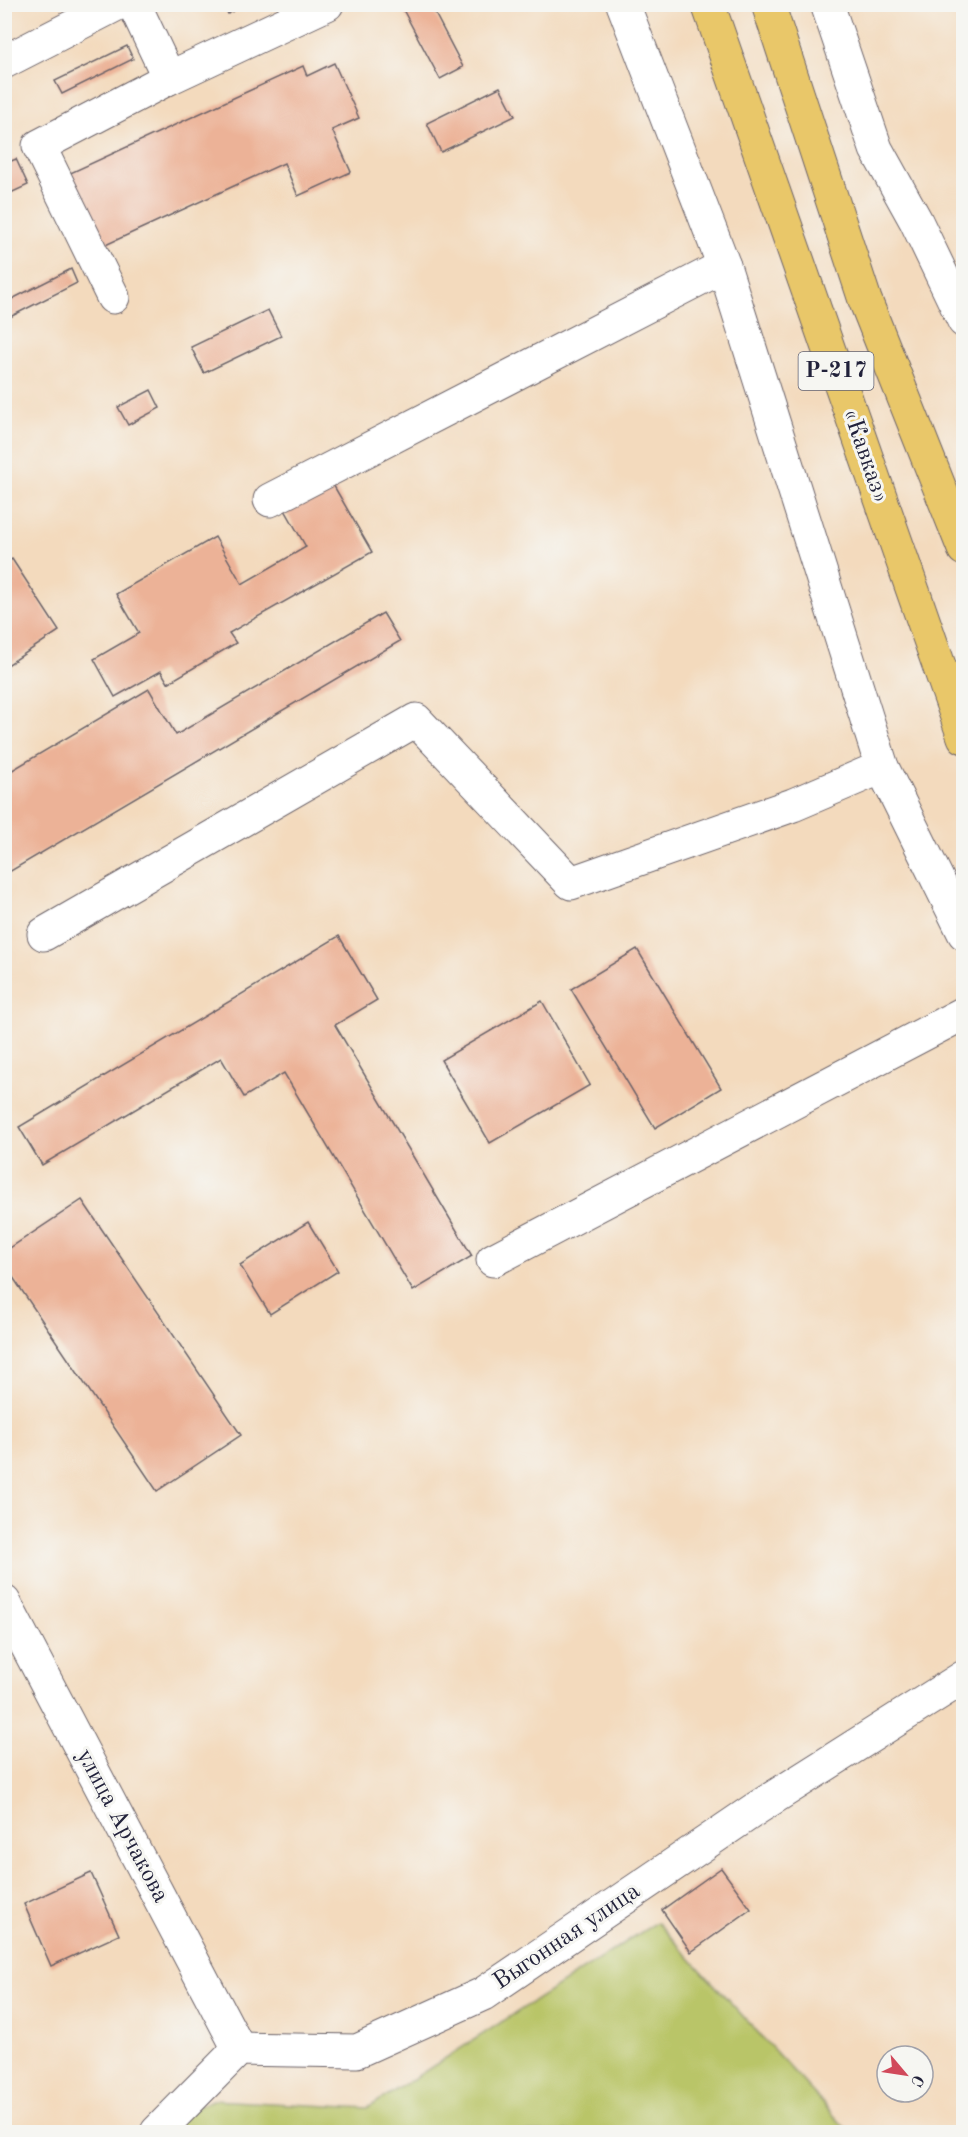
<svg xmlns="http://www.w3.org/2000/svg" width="968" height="2137" viewBox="0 0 968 2137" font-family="'Old Standard TT',serif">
<rect width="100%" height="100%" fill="#f6f6f2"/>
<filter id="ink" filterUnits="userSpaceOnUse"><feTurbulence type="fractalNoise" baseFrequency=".0167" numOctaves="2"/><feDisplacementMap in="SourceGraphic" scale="12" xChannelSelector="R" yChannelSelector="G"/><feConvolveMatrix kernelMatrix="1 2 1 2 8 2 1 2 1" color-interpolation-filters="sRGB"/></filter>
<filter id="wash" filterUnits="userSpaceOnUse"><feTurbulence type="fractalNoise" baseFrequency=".008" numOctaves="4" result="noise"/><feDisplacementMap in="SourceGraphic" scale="24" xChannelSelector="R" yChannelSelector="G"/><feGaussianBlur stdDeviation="1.35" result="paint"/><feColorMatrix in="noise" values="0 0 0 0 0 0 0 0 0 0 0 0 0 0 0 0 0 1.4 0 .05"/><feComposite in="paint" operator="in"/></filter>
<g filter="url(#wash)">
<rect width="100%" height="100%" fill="#f3dabd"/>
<path fill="#b9c567" stroke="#6e7451" stroke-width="1.5" d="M657,1922L849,2132H146L212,2100L368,2108Z"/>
<g id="blocks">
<g fill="#ecb297">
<path d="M223,4H246L228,14Z"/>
<path d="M400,4H430L463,67L440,79Z"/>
<path d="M127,46L133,59L62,94L55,81Z"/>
<path d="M334,63L359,118L332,130L351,172L298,196L284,163L99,248L66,175L303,66L307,76Z"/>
<path d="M500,87L515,116L441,152L427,123Z"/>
<path d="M16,159L28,185L4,196V164Z"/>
<path d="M71,269L77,283L6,319L4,303Z"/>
<path d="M268,310L281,336L204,373L191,347Z"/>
<path d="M151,390L160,408L128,425L118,407Z"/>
<path d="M331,481L372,552L229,633L236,643L168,683L161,671L115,697L94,659L139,633L116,594L215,537L242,584L306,547L284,508Z"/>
<path d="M12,559L59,631L6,666L4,663V564Z"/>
<path d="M383,613L400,641L4,875V775L149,689L176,735Z"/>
<path d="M339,936L377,1000L335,1025L472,1256L413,1291L284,1073L244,1097L221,1058L42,1165L19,1127Z"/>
<path d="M637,949L721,1088L655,1128L571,989Z"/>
<path d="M542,1001L590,1085L490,1143L441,1060Z"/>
<path d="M82,1200L241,1435L157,1491L4,1264V1252Z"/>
<path d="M308,1222L338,1271L270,1314L240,1265Z"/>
<path d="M721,1868L751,1909L691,1952L662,1910Z"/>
<path d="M91,1873L119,1935L51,1966L24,1904Z"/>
</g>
</g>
</g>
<g filter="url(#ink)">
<use href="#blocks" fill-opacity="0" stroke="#6b6268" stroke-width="1.5"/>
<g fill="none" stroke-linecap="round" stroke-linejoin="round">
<g stroke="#6b6268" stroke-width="35">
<g id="minor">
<path d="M134,4L169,78L327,4"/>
<path d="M623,4L724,266L882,767L964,933"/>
<path d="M827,4L876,149L916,221L964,321"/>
<path d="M4,62L117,4"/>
<path d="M113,297L39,146L169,78"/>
<path d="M270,500L724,266"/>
<path d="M44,934L416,720L571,883L793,805L882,767"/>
<path d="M493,1260L964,1013"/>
<path d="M4,1602L239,2049"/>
<path d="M157,2132L239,2049L357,2051L483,1994L757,1808L964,1677"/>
</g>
</g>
<g stroke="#6b6268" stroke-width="35">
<g id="highway">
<path d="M708,4L964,737"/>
<path d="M768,4L865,300L964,549"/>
</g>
</g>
<use href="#minor" stroke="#fff" stroke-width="33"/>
<use href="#highway" stroke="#e9c769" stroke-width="33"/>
</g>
</g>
<g text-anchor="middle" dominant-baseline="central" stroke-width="6" stroke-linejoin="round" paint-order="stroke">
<rect fill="#f6f6f2" stroke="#626272" stroke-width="1.5" x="798.5" y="352" width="75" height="38" rx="4.5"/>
<g font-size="22" font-weight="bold" fill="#22223b">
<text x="836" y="371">Р-217</text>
</g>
<g font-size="24" fill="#22223b" stroke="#f6f6f2">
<text transform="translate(865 456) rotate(71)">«Кавказ»</text>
<text transform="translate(122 1826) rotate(62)">улица Арчакова</text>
<text transform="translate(567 1937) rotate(-34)">Выгонная улица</text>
</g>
</g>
<rect width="968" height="2137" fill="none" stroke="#f6f6f2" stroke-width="24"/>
<g transform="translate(905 2074) rotate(119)"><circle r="28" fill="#f6f6f2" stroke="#a1a1a9" stroke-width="1.5"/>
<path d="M0-4.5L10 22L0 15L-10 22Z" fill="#d1495b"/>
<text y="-9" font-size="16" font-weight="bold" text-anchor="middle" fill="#22223b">С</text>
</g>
</svg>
